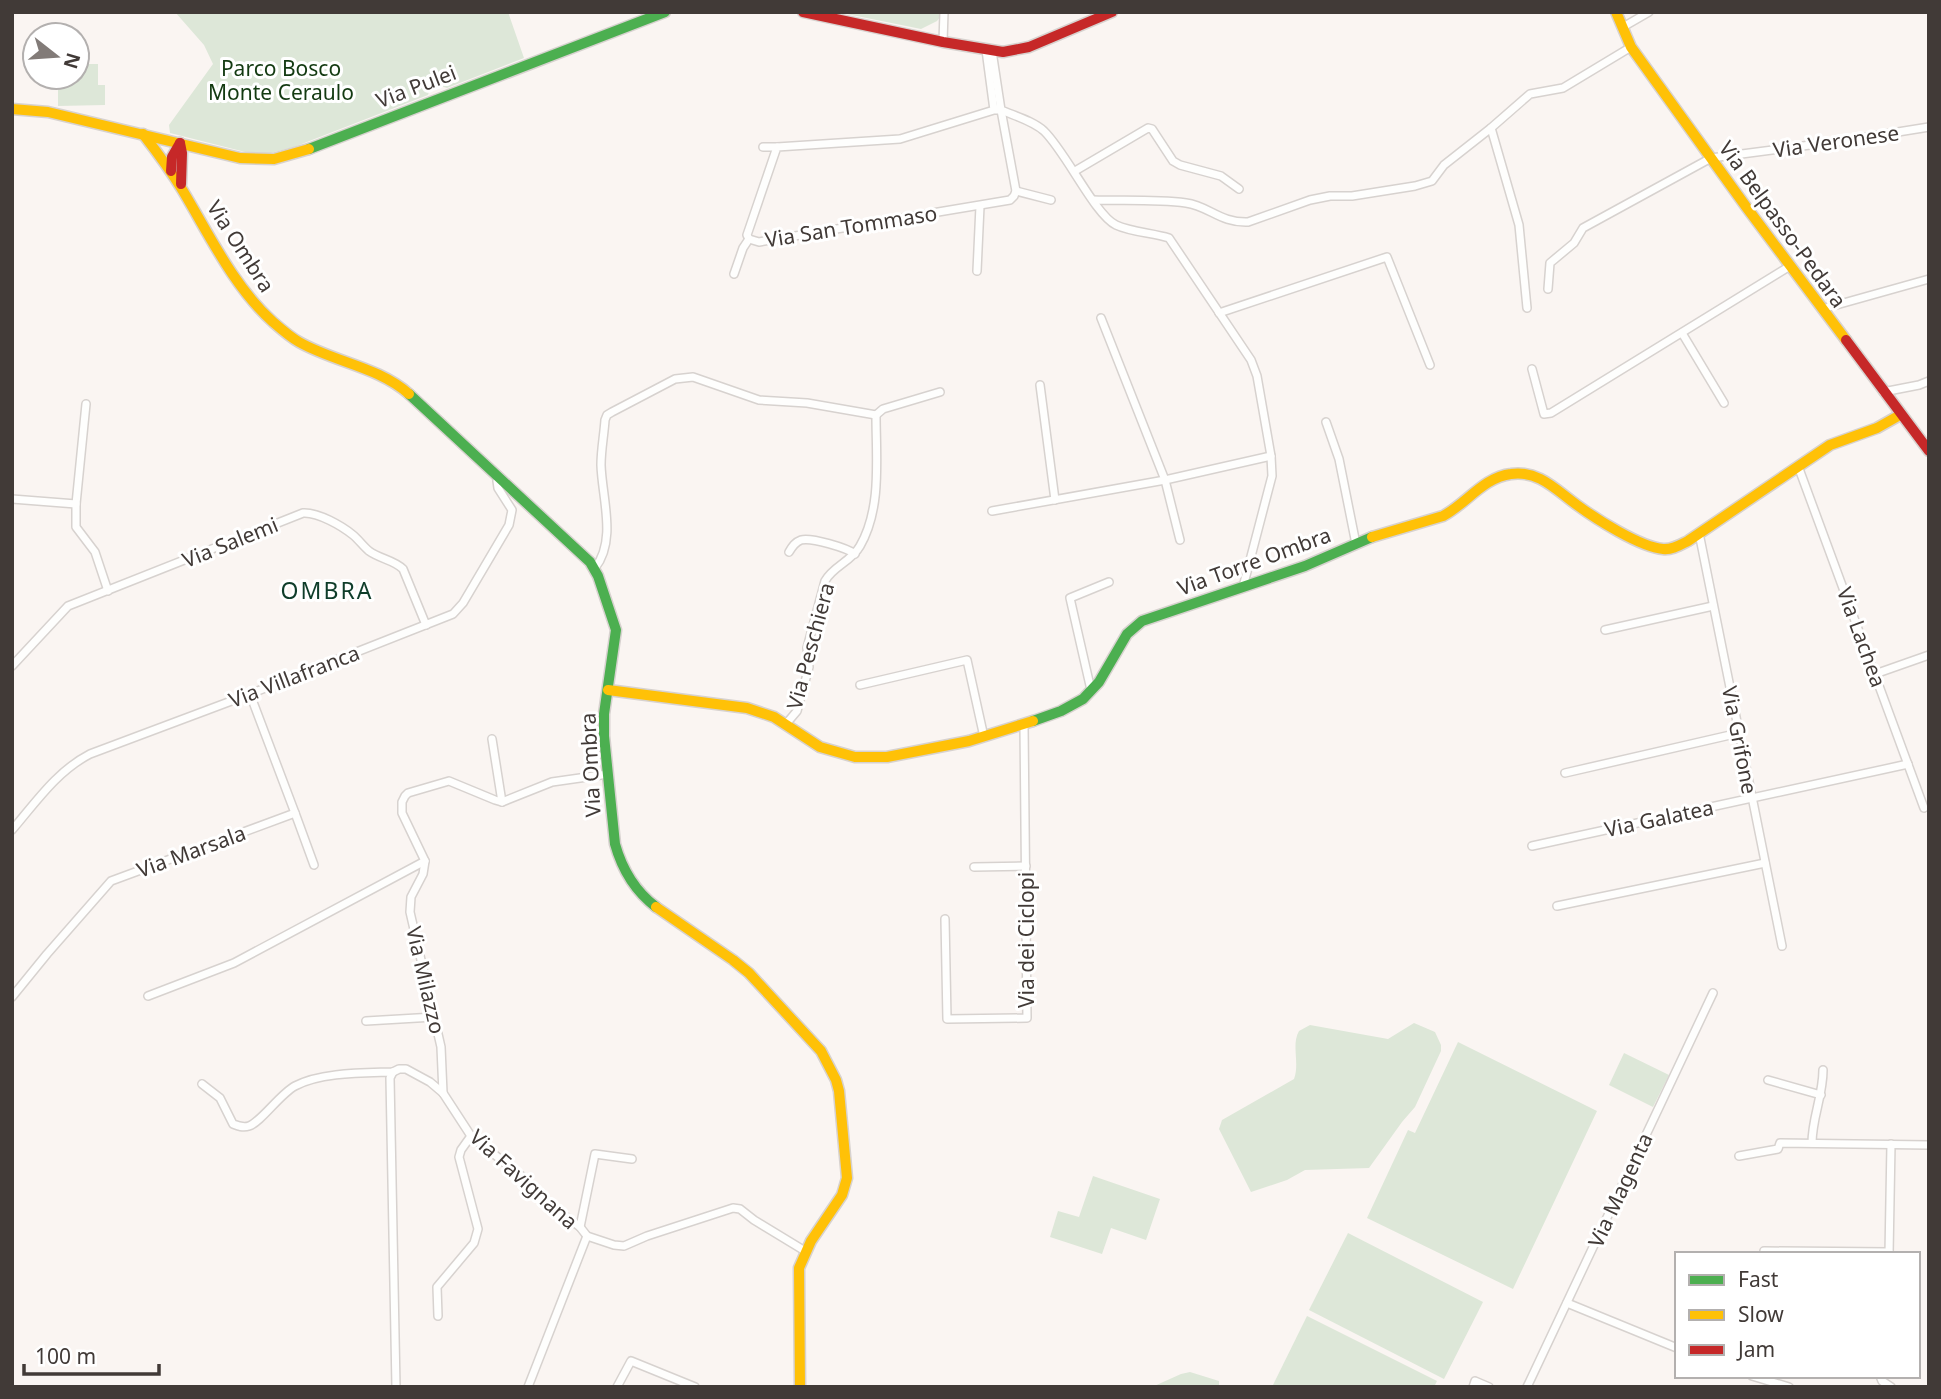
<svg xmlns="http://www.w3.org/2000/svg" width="1941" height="1399" viewBox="0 0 1941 1399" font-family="'Noto Sans',sans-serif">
<rect width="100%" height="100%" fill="#faf5f2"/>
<g fill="#dde7d8">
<path d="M175,12H508L524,58L447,88L438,85L430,88L428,95L294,147L267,154H253L170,133L169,125L213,64L204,45Z"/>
<path d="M837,12H940V17L937,21L921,29Z"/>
<path d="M77,64H98V85H105V105L58,106V77H77Z"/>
<path d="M1414,1023L1435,1032L1441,1045V1051L1415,1107L1402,1122L1369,1168L1305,1170L1287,1180L1251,1192L1219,1129L1222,1120L1294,1079C1300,1063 1291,1045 1299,1031L1310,1025L1388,1039Z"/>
<path d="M1458,1042L1597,1111L1513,1289L1367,1218L1408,1130L1415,1133Z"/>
<path d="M1624,1053L1669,1075L1653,1107L1609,1085Z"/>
<path d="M1093,1176L1160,1199L1146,1240L1111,1228L1102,1254L1050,1237L1058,1211L1079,1217Z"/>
<path d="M1348,1233L1483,1302L1444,1379L1309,1310Z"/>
<path d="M1307,1316L1437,1381L1434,1387H1272Z"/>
<path d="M1190,1372L1219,1381V1387H1152L1181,1374Z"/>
</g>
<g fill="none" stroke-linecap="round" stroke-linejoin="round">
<g stroke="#d7d2cf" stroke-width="10">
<g id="street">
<path d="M1623,27L1649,12"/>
<path d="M943,42L944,12"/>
<path d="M986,50L994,110H1001L1016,191L1014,196L1010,200L759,242L749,239L747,235L777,147L900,139L994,110"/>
<path d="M992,51L1001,110C1015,116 1033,121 1044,131C1066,152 1095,215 1116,225C1131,232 1153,233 1169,238L1251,360L1257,376L1271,456L1272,476L1243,587"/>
<path d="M1491,128L1519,225L1527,308"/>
<path d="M763,147H777"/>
<path d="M1075,171L1148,128L1152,129L1173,161L1180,165L1221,176L1239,189"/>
<path d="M1016,191L1051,200"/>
<path d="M1093,200C1124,201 1156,199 1186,203C1209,206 1220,223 1248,222L1310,200L1330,196H1352L1415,186L1432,181L1444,165L1491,128L1530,94L1563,88L1631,47"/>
<path d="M977,271L980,206"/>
<path d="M734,274L743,248L749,239"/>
<path d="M1548,289L1550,263L1574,243L1583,228L1711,158L1848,140L1929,127"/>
<path d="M1822,309L1929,279"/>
<path d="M1219,313L1387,257L1430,365"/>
<path d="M1101,318L1165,480L1180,540"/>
<path d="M1682,333L1724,403"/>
<path d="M1532,369L1544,414L1551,413L1790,266"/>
<path d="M1040,385L1055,500"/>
<path d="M1883,392L1919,385L1929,381"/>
<path d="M86,404L76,504V527L95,552L108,591"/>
<path d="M876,415L883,409L940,392"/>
<path d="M1326,422L1339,459L1356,544"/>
<path d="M1798,466L1924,808"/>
<path d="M12,499L76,504"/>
<path d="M992,511L1165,480L1271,456"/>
<path d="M1699,533L1782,946"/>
<path d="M789,552C792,547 795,542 801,540C811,537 847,548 855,554"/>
<path d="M595,568C617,540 602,498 601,465C601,450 604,435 605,420L607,415L612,412L675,379L693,377L759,400L807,403L876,415"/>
<path d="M1605,630L1713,606"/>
<path d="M12,666L68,606L303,513C318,512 342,526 353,535C359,540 363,546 369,551C380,559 394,560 403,569L426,625"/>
<path d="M1875,674L1929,655"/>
<path d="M860,685L967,660L984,737"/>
<path d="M1091,690L1070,598L1109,582"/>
<path d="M786,724L797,711L809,667L807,648L825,581C833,566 851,562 860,546C882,508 876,458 876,415"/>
<path d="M492,739L502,802"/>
<path d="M1565,773L1739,733"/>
<path d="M295,813L314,865"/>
<path d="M12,830C36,802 57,771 90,754L250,694L453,614L463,603L509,525L512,510L498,488L497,481L499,477"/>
<path d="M1532,846L1908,764"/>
<path d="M974,867L1026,866"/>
<path d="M1557,906L1765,863"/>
<path d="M945,919L947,1019L1027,1018L1024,725"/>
<path d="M148,996L234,963L425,861"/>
<path d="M12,997L47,954L111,881L295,813L250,694"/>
<path d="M366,1021L434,1017"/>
<path d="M393,1072L390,1078L396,1387"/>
<path d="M1768,1080L1821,1095"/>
<path d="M202,1084L220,1098L233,1124C238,1126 243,1128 249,1126C261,1122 280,1094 295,1086C321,1072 364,1073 393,1072L399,1069H406L430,1082L443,1093L471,1136L524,1178L549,1204L580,1227L587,1236L614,1245L624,1246L647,1236L733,1208L740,1209L754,1220L805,1251"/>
<path d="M443,1093L441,1047L410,912L411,897L423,874L425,861L402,813V802L405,796L408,793L449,781L495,800L502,802L552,782L608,774"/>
<path d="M1812,1143C1812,1118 1823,1096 1823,1070"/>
<path d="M1739,1156L1778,1149L1780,1143L1929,1145"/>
<path d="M580,1227L595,1154L632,1159"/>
<path d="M1764,1251L1889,1252"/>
<path d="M1889,1254L1891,1144"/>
<path d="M1567,1303L1677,1348"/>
<path d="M438,1316L437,1287L474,1243L478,1229L459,1157L461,1150L471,1136"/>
<path d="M1752,1376L1789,1387"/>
<path d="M1880,1376L1882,1381L1891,1387"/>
<path d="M528,1387L587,1236"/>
<path d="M617,1387L631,1361L695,1387"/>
<path d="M1473,1387L1475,1381L1489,1387"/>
<path d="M1527,1387L1713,993"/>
</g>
</g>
<g stroke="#d7d2cf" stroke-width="13">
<g id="fast">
<path d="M309,149L665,12"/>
<path d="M409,394L590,562L598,576L616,630L604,714V736L615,844C622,869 635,891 656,907"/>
<path d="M1033,721L1061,711L1083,699L1099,682L1127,634L1142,621L1305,566L1372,537"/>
</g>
</g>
<g stroke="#d7d2cf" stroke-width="13">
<g id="slow">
<path d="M1616,12L1631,47L1747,208L1846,340"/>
<path d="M12,109L48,112L240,158L274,159L309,149"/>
<path d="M143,134C157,152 171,171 183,191C210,236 234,287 273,322C281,329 290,337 299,342C334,362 379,367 409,394"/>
<path d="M1372,537L1443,516C1466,504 1484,477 1511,474C1539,470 1556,490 1577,505C1596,519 1640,547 1663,549C1672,550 1680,545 1688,541L1830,445L1877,428L1900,415"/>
<path d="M608,690L747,708L774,717L820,747L855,757H887L969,741L1033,721"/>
<path d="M656,907L733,960L749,973L821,1051L836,1080L839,1091L847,1178L842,1195L811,1241L799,1268L800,1387"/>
</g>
</g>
<g stroke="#d7d2cf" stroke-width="13">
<g id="jam">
<path d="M803,12L943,42L1003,52L1029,47L1112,12"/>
<path d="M180,143L182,153L181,184"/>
<path d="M171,171L172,157L180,143"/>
<path d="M1846,340L1929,451"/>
</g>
</g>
<use href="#street" stroke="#fefefd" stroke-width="7"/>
<use href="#fast" stroke="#4caf50" stroke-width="10"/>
<use href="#slow" stroke="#ffc107" stroke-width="10"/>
<use href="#jam" stroke="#c62828" stroke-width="10"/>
</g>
<g text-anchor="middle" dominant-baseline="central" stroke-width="6" stroke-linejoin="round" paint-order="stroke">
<g font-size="21" fill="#133a11" stroke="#fff">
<text x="281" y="68">Parco Bosco<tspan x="281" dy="24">Monte Ceraulo</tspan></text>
</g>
<g font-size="21" fill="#413a37" stroke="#fff">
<text transform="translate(416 86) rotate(-21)">Via Pulei</text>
<text transform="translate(1836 141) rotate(-8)">Via Veronese</text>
<text transform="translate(1783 224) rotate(54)">Via Belpasso-Pedara</text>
<text transform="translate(851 226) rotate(-9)">Via San Tommaso</text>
<text transform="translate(241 246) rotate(57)">Via Ombra</text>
<text transform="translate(230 542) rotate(-22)">Via Salemi</text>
<text transform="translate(1254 561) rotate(-20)">Via Torre Ombra</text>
<text transform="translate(1862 637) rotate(70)">Via Lachea</text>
<text transform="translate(810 646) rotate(-75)">Via Peschiera</text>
<text transform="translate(294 676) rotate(-21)">Via Villafranca</text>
<text transform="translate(1740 740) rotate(79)">Via Grifone</text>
<text transform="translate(590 765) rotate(-93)">Via Ombra</text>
<text transform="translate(1659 818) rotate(-12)">Via Galatea</text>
<text transform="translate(191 851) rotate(-20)">Via Marsala</text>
<text transform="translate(1026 940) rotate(-90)">Via dei Ciclopi</text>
<text transform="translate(426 980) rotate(77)">Via Milazzo</text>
<text transform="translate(524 1179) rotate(42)">Via Favignana</text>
<text transform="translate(1620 1190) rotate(-65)">Via Magenta</text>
</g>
<g font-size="23" letter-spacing="2" fill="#0f3d2a" stroke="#fff">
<text x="327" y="590">OMBRA</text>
</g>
</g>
<rect width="1941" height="1399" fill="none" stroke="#413a37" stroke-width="28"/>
<rect x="1675" y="1252" width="245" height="126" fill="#ffffff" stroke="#b3b0af" stroke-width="2"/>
<rect x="1689" y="1275" width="35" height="10" fill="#4caf50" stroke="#b3b0af" stroke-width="2"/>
<text x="1738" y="1287" font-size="21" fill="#413a37">Fast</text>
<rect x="1689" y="1310" width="35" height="10" fill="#ffc107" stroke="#b3b0af" stroke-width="2"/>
<text x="1738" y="1322" font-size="21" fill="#413a37">Slow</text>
<rect x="1689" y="1345" width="35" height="10" fill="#c62828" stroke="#b3b0af" stroke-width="2"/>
<text x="1738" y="1357" font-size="21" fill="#413a37">Jam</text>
<g transform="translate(56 56) rotate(107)"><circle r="33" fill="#ffffff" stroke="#b3b0af" stroke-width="2"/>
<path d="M0-5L12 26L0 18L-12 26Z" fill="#827b78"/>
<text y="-10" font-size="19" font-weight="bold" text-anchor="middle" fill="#413a37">N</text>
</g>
<path d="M24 1364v10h135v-10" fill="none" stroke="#413a37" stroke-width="3.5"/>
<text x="35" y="1364" font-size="21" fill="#413a37" stroke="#ffffff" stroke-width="5" paint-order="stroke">100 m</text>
</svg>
